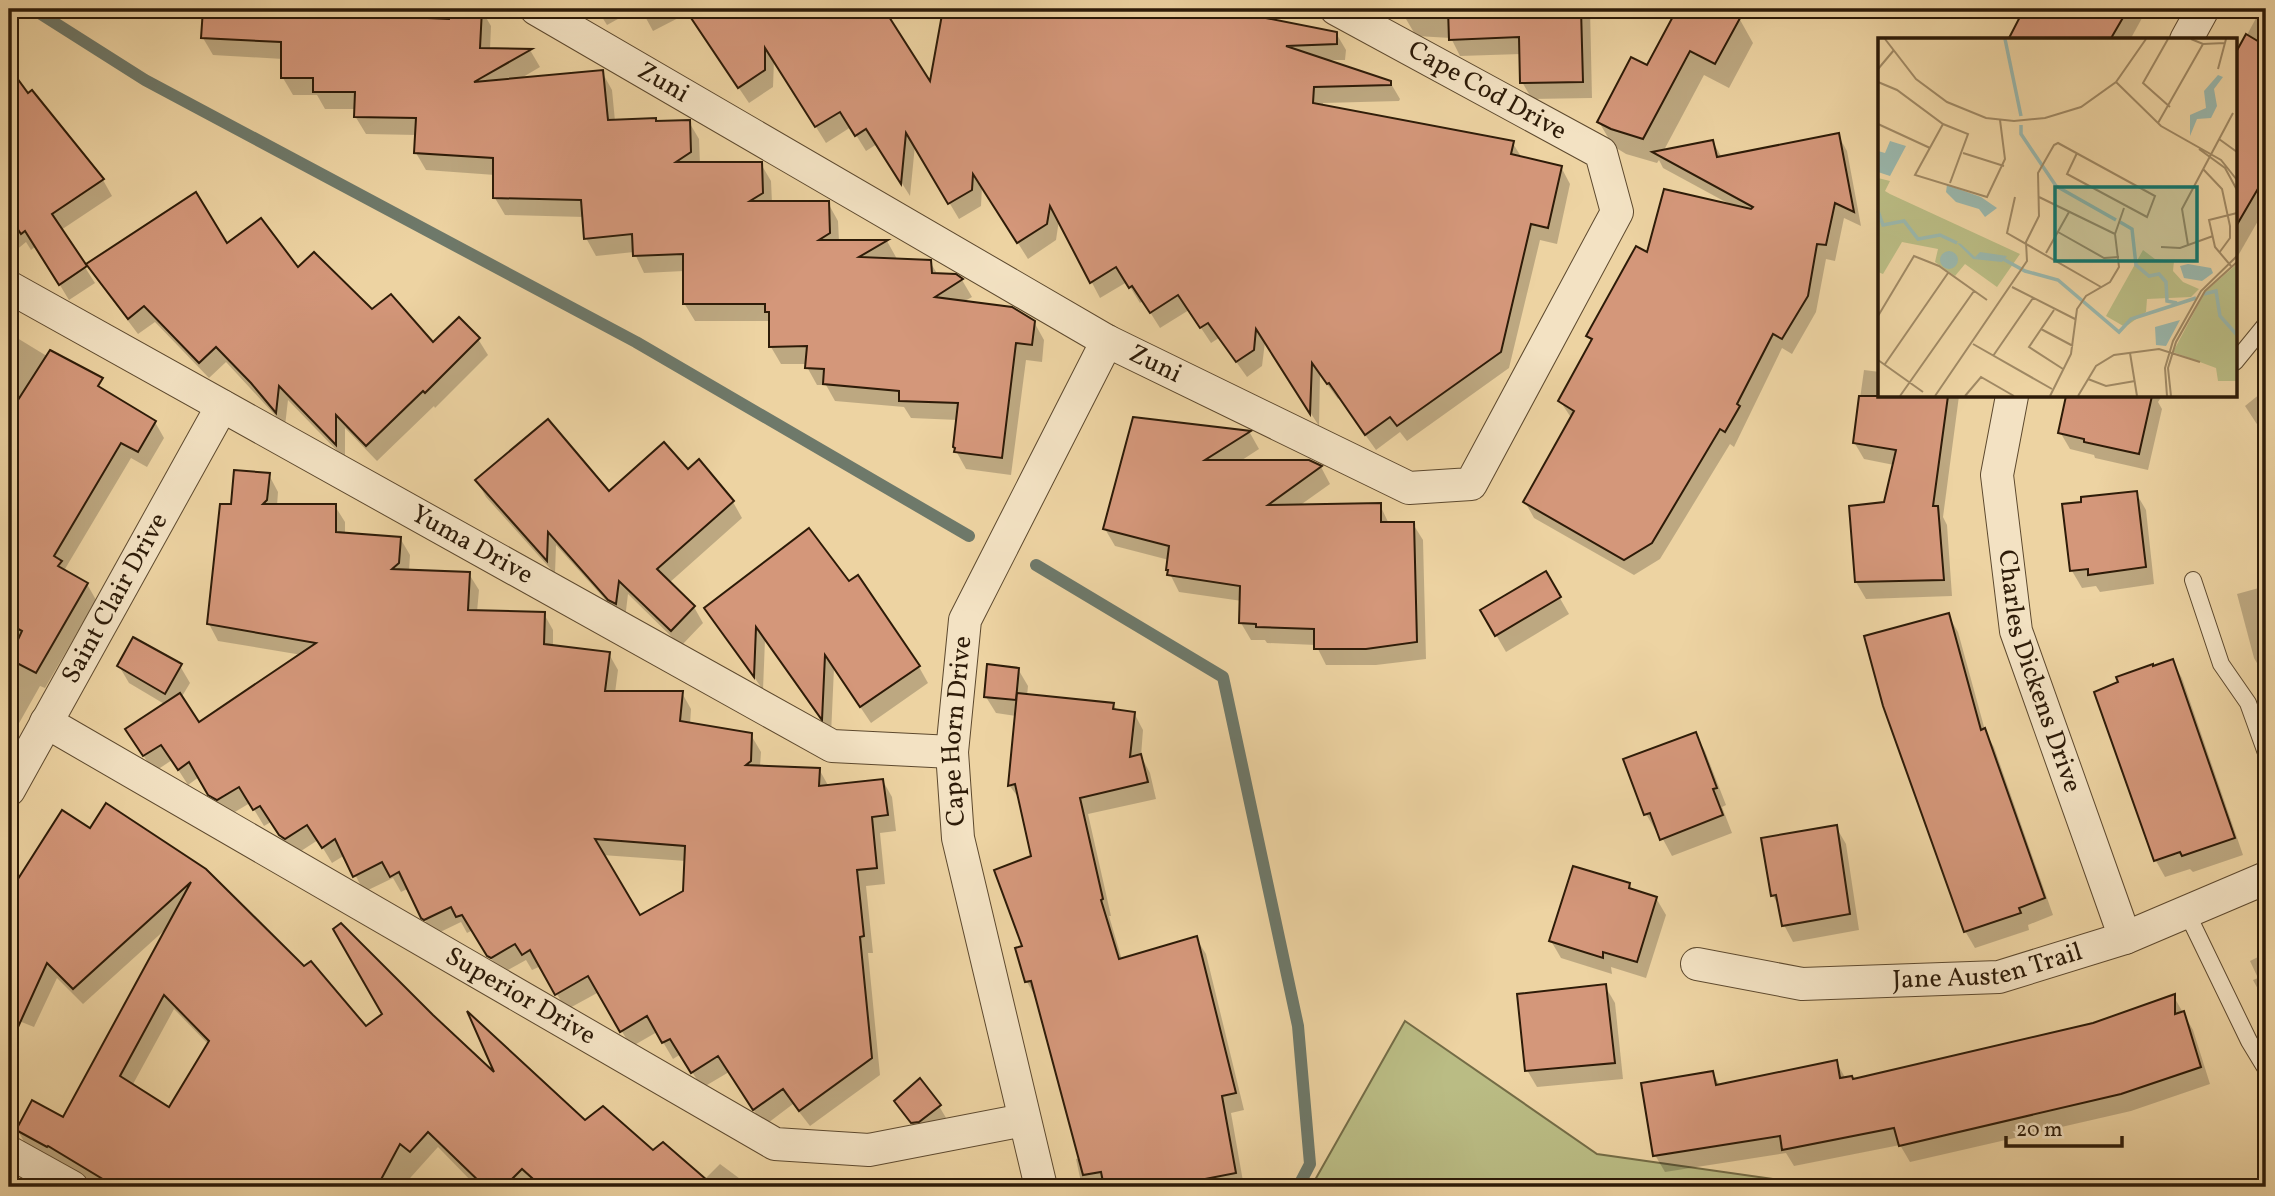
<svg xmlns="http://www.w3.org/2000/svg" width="2275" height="1196" viewBox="0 0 2275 1196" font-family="Vollkorn,serif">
<rect width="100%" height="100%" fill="#edd3a2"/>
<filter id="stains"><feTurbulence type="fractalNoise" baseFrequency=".00286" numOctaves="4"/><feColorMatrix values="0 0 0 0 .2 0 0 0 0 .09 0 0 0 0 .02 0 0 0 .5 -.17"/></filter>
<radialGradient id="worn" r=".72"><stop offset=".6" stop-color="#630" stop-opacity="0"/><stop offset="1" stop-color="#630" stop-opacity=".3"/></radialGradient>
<path fill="#babc84" stroke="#746c46" stroke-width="2" d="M1405,1021L1597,1154L1829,1187H1311Z"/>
<g fill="#0003" fill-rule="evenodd">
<path d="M205,9H481L491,26L490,50H530L540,67L518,80L602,72L612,90L615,121L689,122L699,139L700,164H761L771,181L772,203H828L838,221L839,241H887L897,259L930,262L938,275L955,276L962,280L972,297L963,302L1034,322L1044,340L1042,362L1026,360L1011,475L966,469L956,451L958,420L911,418L904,407L835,401L826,385H817L807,367V364H781L771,347V321H695L684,303V271L644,273L634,252L596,256L586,238L584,217L505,215L495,198V175L426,170L416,153L417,135L366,134L355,116L356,109H325L317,95H293L283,78V59L213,55L203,38Z"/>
<path d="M597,9H636L607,25Z"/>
<path d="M641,9H821L819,16L850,25L856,9H882L931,86L945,9H1211L1336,33L1346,50L1345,60H1326L1390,82L1400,99L1399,101L1323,103V107L1512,142L1522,158L1561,167L1570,184L1557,244L1540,240L1509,368L1407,441L1400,432L1376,450L1339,398L1338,399L1320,375L1319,426L1265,342L1262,366L1247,377L1219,338L1211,343L1189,310L1160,328L1143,301L1140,303L1127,282L1100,298L1059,220L1056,240L1028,259L982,186L981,206L959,219L915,145L910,196L877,144L866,151L851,127L826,143L774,60L773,87L749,103L688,13L653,31Z"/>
<path d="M1407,9H1590L1592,98L1532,99L1522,82L1521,54L1460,56L1451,38L1416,36L1406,19Z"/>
<path d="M1679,9H1722L1739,18L1753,43L1729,88L1704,75L1663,152L1713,142L1722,158L1838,135L1847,151L1861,226L1844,218L1835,261L1826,259L1816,312L1792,354L1782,348L1734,447L1730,444L1660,559L1634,575L1534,518L1525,502L1572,419L1560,401L1592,342L1588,336L1733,206L1663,168L1659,160L1657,163L1626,154L1613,146L1599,122L1648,67Z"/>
<path d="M2028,9H2147L2130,40H2011Z"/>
<path d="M2261,9H2266V207L2235,261V57Z"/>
<path d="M14,76L28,95L32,92L103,180L112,196L61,230L95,283L69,300L36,246L31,250L26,242L9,256V80Z"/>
<path d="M227,245L298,270L433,345L478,339L488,355L435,408L434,406L377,461L345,428V459L288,400L285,426L226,362L209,378L155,322L138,334L98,281L89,265Z"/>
<path d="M9,333L155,422L164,438L147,467L131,458L65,569L87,584L96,600L45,688L40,686L9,741Z"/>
<path d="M1864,370L1880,372V396H1959L1943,517L1947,525L1952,596L1866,599L1856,582L1886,504L1894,465L1864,459L1854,442Z"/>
<path d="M2266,389V438L2245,406Z"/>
<path d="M2077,396H2162L2158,402L2162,409L2148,470L2095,458L2094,455L2070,449L2060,432L2074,408Z"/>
<path d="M1246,431L1250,433L1259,449L1239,462H1309L1321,467L1330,484L1299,506L1380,505L1389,524H1413L1423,540L1426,659L1376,665H1326L1316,645L1267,643L1265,640H1251L1241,623L1242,601L1179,592L1168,570L1169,560L1115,546L1105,529Z"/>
<path d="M269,475L278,492L277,506H335L345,522V535L400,538L410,555L409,571L469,574L479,590L477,612L544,614L553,630V647L609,654L618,670L615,693H682L691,709L690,725L751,735L761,752L760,767L819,769L829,787L883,781L892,797L896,831L880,833L885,884L866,886L873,953H868L880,1075L810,1126L793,1104L764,1126L729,1072L702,1088L681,1054L673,1059L657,1032L631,1047L599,992L566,1010L541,966L532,970L526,960L501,974L473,930L467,933L461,922L434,935L432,934L409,888L401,892L393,878L364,892L345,855L332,863L318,840L295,855L290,852L271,822L264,826L250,803L228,816L220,811L199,777L188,785L172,760L154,772L137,746L166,705L129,683L119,666H180L190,683L181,698L199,724L302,655L218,641L209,624L233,506ZM602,855L686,861L685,892L640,917Z"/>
<path d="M477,481L609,494L733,502L742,518L669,583L694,607L703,623L681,646L628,594L625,619L620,616L556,545L555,574L486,497Z"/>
<path d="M2136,493L2146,510L2154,584L2100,592L2096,586L2082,588L2072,571Z"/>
<path d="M1546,574L1569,614L1506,652L1482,611Z"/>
<path d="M2266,586V674L2264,675L2254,658L2237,594Z"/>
<path d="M707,609L919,667L928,683L871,723L834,668L831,735L765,640L763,690Z"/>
<path d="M1948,615L1958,632L1986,734L1994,747L2053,915L2028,925L2029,930L1975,948L1965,931Z"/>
<path d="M2172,661L2182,678L2243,855L2193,872L2190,869L2165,877L2156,861L2097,693Z"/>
<path d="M1018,669L1028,686L1027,696L1113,704L1117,711L1134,713L1143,730L1141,756L1150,773L1156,799L1088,814L1111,916H1109L1122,960L1196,938L1206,954L1244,1110L1231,1113L1244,1187H1082L1076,1159L1081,1158L1036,998L1027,982L1024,947L1033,857L1021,801L1009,785L1016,716L996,713L986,697Z"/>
<path d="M1695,734L1705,751L1726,805L1722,807L1732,833L1672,856L1658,830L1656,831L1646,814Z"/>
<path d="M106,805L366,1028L431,1017L499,1079L585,1123L653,1152L704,1180L720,1164L751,1187H477L438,1147L402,1187H101L93,1182L90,1186L56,1167L27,1147L18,1131L64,1119L168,927L83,1004L57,978L34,1027L14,1019L9,1027V896L62,813L90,830ZM174,1009L209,1045L170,1109L132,1086Z"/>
<path d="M1836,827L1846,844L1859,930L1793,942L1784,925L1781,910L1773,896L1763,839Z"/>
<path d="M1629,884L1633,891L1656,898L1666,915L1646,978L1611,967L1612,974L1561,958L1551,941Z"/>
<path d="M2266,953V1004L2253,980L2258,978L2250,961Z"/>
<path d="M1605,986L1615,1003L1623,1079L1537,1087L1527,1070Z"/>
<path d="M2174,997L2193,1030L2210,1084L2131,1111L1910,1162L1900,1145L1794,1166L1786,1153L1665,1172L1655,1155L1713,1073L1720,1086L1836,1062L1846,1079L1853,1081L2094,1024Z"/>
<path d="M896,1101L939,1106L949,1123L922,1139Z"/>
<path d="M9,1174L32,1187H9Z"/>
</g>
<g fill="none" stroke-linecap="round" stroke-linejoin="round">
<g stroke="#6e796a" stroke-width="12">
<path d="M33,9L145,80L636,342L969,536"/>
<path d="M1036,565L1223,677L1298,1026L1310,1164L1298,1187"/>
</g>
</g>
<g fill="#d4977a" stroke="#2d1b08" stroke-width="2" fill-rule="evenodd">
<path d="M203,9H384V16L449,19L450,9H482L480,48L532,49L474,82L603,70L608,120L656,118V121L690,120L691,152L676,162H762L763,193L750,201H829L830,233L819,240H888L859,257L931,260L932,273L956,274L963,279L935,297L1012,307L1035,321L1032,345L1016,343L1002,458L954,452L955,448L953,447L958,403L899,401V391L823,384L824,369L805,368L807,346L769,347V312H765V304H683V254L633,256L632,234L584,239L581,200L493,198V158L414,153L416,118L354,117L355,92H313V78H281V42L201,38Z"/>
<path d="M685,9H884L930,81L943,9H1220L1337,32V44L1286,46L1391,81V85L1314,87L1313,103L1514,141L1511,154L1562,166L1548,228L1531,224L1501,352L1397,426L1390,417L1365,435L1329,383L1327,384L1312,363L1310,414L1256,329L1254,350L1236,362L1208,323L1200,328L1178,295L1150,313L1132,286L1129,288L1116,267L1090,283L1050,206L1047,224L1017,243L973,174L972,190L948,204L906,133L901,184L866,129L855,136L840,112L815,127L765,48V70L738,88Z"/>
<path d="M1448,9H1581L1583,82L1520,83L1519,37L1449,40Z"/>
<path d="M1677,9H1745L1715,64L1690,51L1643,139L1611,129L1597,122L1631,57L1647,65Z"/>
<path d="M2024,9H2128L2110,40H2008Z"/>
<path d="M2246,34L2266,46V175L2235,228V54Z"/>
<path d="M9,67L28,93L32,90L104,179L52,214L87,266L59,285L25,231L21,234L9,216Z"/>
<path d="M1839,133L1854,212L1835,203L1826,245L1817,244L1808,296L1782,339L1773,334L1737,404L1740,406L1725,432L1720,429L1652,543L1624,560L1523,502L1574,411L1558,401L1592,339L1586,336L1636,246L1647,252L1664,189L1751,209L1753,207L1652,152L1713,140L1717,157Z"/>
<path d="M196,192L227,243L261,218L298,267L314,252L372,309L391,294L433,342L459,317L480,338L425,393L423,391L366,446L336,415V445L279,386L276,413L251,383L216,347L199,363L144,306L128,319L86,264Z"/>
<path d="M50,350L103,378L98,386L156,421L138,452L121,443L54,556L62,561L58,566L88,583L36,673L9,659L22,631L9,624V414Z"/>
<path d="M1859,396H1948L1933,506H1938L1944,580L1855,582L1849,506L1884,502L1896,450L1853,443Z"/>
<path d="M2066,396H2152L2139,454L2084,442V439L2058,433Z"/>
<path d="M1133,417L1251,431L1205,460H1309L1322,466L1268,505L1381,503V522H1414L1417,642L1366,649H1314V629L1256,627V624L1239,623L1240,586L1167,575L1168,570H1166L1169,546L1103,529Z"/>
<path d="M548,419L609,491L664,442L688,469L699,459L734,501L657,569L695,606L671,631L619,581L616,604L608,600L548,532L547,561L475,480Z"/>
<path d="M234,470L270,473L267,500L263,504H336V532L401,537L399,563L392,569L470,572L468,610L545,612L544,644L610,652L605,691H683L680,721L752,733L751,761L746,765L820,768L819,786L883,779L888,815L872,817L877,868L857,870L864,936L860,937L872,1058L799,1111L783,1089L753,1110L718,1056L691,1073L670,1039L662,1043L647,1016L620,1032L588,976L555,995L530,950L522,955L515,944L491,958L487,956L462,915L456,917L451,907L424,920L421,918L399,872L390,877L382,862L353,877L335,839L322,848L307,825L285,839L279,835L260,806L253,810L239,787L217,800L208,795L189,762L178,770L161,745L143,756L125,729L180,693L199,722L316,643L207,624L220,504H231ZM595,839L685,846L683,891L640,915Z"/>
<path d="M2137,491L2146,567L2088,575V569L2070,571L2062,504L2081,502V497Z"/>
<path d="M809,528L849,581L858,575L920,666L860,707L825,655L822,720L756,627L754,677L704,608Z"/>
<path d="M1546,571L1561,597L1495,636L1480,610Z"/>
<path d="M1949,613L1981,730L1985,728L2045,898L2019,908L2021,913L1964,932L1883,706L1864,636Z"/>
<path d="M133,637L182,664L165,694L117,666Z"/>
<path d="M2173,659L2235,838L2182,856L2180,852L2154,861L2094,692L2118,682L2116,677L2153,664V666Z"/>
<path d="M987,664L1019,668L1016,700L984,697Z"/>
<path d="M1017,693L1114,703L1113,709L1135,712L1130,757L1141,754L1148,782L1080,798L1103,899L1101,900L1119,959L1197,936L1236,1093L1222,1096L1236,1173L1164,1187H1104L1101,1172L1083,1175L1031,981L1025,982L1015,948L1022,946L994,870L1031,856L1015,784L1008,786Z"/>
<path d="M1696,732L1717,788L1713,789L1723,815L1660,840L1650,813L1644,815L1623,759Z"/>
<path d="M106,803L206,869L304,966L311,961L366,1026L382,1014L333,929L341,923L433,1015L494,1072L467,1011L585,1120L603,1106L653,1150L663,1142L715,1187H542L522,1169L504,1187H485L428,1132L410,1152L400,1144L377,1187H116L48,1146L47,1147L16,1130L32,1100L63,1117L191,882L73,989L47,963L9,1047V893L62,810L90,828ZM164,995L209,1041L169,1107L120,1076Z"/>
<path d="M1837,825L1850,914L1782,926L1776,895L1771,896L1761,838Z"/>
<path d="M1573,866L1630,883L1629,888L1657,897L1637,962L1603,952V958L1549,941Z"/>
<path d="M1606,984L1615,1063L1525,1071L1517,994Z"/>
<path d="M2175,994V1014L2184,1011L2201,1067L2121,1094L1899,1146L1894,1128L1782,1150L1780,1136L1653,1156L1641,1083L1713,1071L1716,1085L1837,1060L1840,1078L1852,1076L1853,1079L2093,1023Z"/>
<path d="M920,1078L941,1105L919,1122L911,1123L894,1101Z"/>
</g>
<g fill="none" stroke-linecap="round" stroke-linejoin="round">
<g stroke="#5d492e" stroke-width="18">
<g id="service">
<path d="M2235,362L2266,324"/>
<path d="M2193,580L2221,664L2248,703L2266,753"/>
<path d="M2187,913L2249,1041L2266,1069"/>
</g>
</g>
<g stroke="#5d492e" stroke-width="34">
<g id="minor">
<path id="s1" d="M536,9L1107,341L1409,488L1471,484L1617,212L1601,153L1336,9"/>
<path d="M2186,40L2203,9"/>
<path id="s2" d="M9,287L832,746L952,752"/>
<path id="s3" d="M2012,396L1997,475L2016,631L2125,938"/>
<path id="s4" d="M46,722L775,1144L869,1150L1024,1120"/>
<path id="s5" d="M9,790L222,406"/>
<path id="s6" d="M1697,964L1802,984L1999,977L2125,938L2266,878"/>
<path d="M9,1152L72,1187"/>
<path id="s7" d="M1041,1187L958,838L952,752L965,620L1107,341"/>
</g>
</g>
<use href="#service" stroke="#f3e2c3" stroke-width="16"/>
<use href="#minor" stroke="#f3e2c3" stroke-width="32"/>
</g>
<g text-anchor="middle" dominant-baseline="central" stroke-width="5" stroke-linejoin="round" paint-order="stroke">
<g font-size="26" fill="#2d1b08" stroke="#f3e2c3">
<text stroke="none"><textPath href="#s1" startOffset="147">Zuni</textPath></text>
<text transform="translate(1487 91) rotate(29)">Cape Cod Drive</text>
<text stroke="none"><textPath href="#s1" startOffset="714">Zuni</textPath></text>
<text stroke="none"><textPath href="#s2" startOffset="530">Yuma Drive</textPath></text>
<text stroke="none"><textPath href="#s5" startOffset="219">Saint Clair Drive</textPath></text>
<text stroke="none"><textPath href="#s3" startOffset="282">Charles Dickens Drive</textPath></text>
<text stroke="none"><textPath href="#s7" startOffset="466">Cape Horn Drive</textPath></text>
<text stroke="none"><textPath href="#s6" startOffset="294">Jane Austen Trail</textPath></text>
<text stroke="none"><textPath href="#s4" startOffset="548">Superior Drive</textPath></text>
</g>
</g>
<g transform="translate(1878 38)">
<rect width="359" height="359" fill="#edd3a2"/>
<path d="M0,140L12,143L7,153L12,156L142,216L119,249L87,226L77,238L57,224L60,211L24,204L5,236L0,234ZM265,212L277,221L296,223L295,233L305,244L321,251L313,259L269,261L268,274L247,289L228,278ZM359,226V343H340L338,330L295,314L327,254Z" fill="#babc84"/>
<path d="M340,37L345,39L336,51L339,68L333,80L319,81L312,98V77L328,70L326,53ZM12,103L28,108L12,138L0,134V113L7,115ZM69,147L103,159L119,170L107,179L101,171L78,164L68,154ZM79,205L83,206L97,219L102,214L129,218L124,224L95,221ZM62 222a9 9 0 1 1 18 0a9 9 0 1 1-18 0ZM310,226L333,230L335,235L324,243L306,240L302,228ZM302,282L288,308L278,307L277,289Z" fill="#9ab7ac"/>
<path fill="none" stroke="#9ab7ac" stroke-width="3.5" d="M127,1L143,78M143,87V96L178,148L238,182M0,173L5,187L26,183L40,201L62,197L79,205M242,184L254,191L258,227L271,238L281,236L288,244L289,263L299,265M125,221L147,233L180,242L241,294L253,281L318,260M326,256L338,253L342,278L359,297"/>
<path fill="none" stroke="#a08964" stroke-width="2" d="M7,1L38,41L69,64L108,80L136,83L167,80L203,69L238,44L268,1M290,1L265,45L292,69M313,1L325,6L347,5M0,31L16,12M340,31L348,1M0,44L19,52L65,86L90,96L72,145M238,44L283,88L343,122L359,142M280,85L325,6M0,86L52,110M65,86L37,137L109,159L127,121L122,82M341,101L359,114M321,111L347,130L359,152M85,115L126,128M325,131L344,151L352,188V200L341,215M137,159L129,195L223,249M161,159L237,196M180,194L226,220L241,219M310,207L304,171L355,75M283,209L302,210L335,198M168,215L191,174M353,228L337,209L331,182L359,175M134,249L197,281M176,272L151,309L185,331M0,278L36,218L61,228L109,262M163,291L195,308M95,306L174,351M252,315L259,358M115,318L155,260M0,322L45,354M7,326L70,235M210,341L228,348L257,343M22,358L96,253M57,358L149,223L148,204L161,178L160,135L176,107L180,105L277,158L269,179L189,136L199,115M87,358L103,339L136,358M172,358L193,316L199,271L208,258L232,244L241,229L237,196L246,170M200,358L218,328L236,317L281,311L322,324M289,358L287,330L295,303L323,253L359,218M293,358L290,330L298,304L327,253L359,224"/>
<path fill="#0f766e" fill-opacity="0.15" stroke="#0f766e" stroke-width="3.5" d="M177,149H319V223H177Z"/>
<rect width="359" height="359" fill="none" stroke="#2d1b08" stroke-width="3.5"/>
</g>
<rect width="2275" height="1196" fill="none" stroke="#edd3a2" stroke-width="35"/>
<rect x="10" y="10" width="2254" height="1175" fill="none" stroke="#2d1b08" stroke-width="3.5"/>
<rect x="18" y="18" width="2240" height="1161" fill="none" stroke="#2d1b08" stroke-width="2"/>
<path d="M2006 1136v10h116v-10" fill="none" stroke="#2d1b08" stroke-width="3.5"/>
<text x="2016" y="1136" font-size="21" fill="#2d1b08" stroke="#f3e2c3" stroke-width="5" paint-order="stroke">20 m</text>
<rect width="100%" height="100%" filter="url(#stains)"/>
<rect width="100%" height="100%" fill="url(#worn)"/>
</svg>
